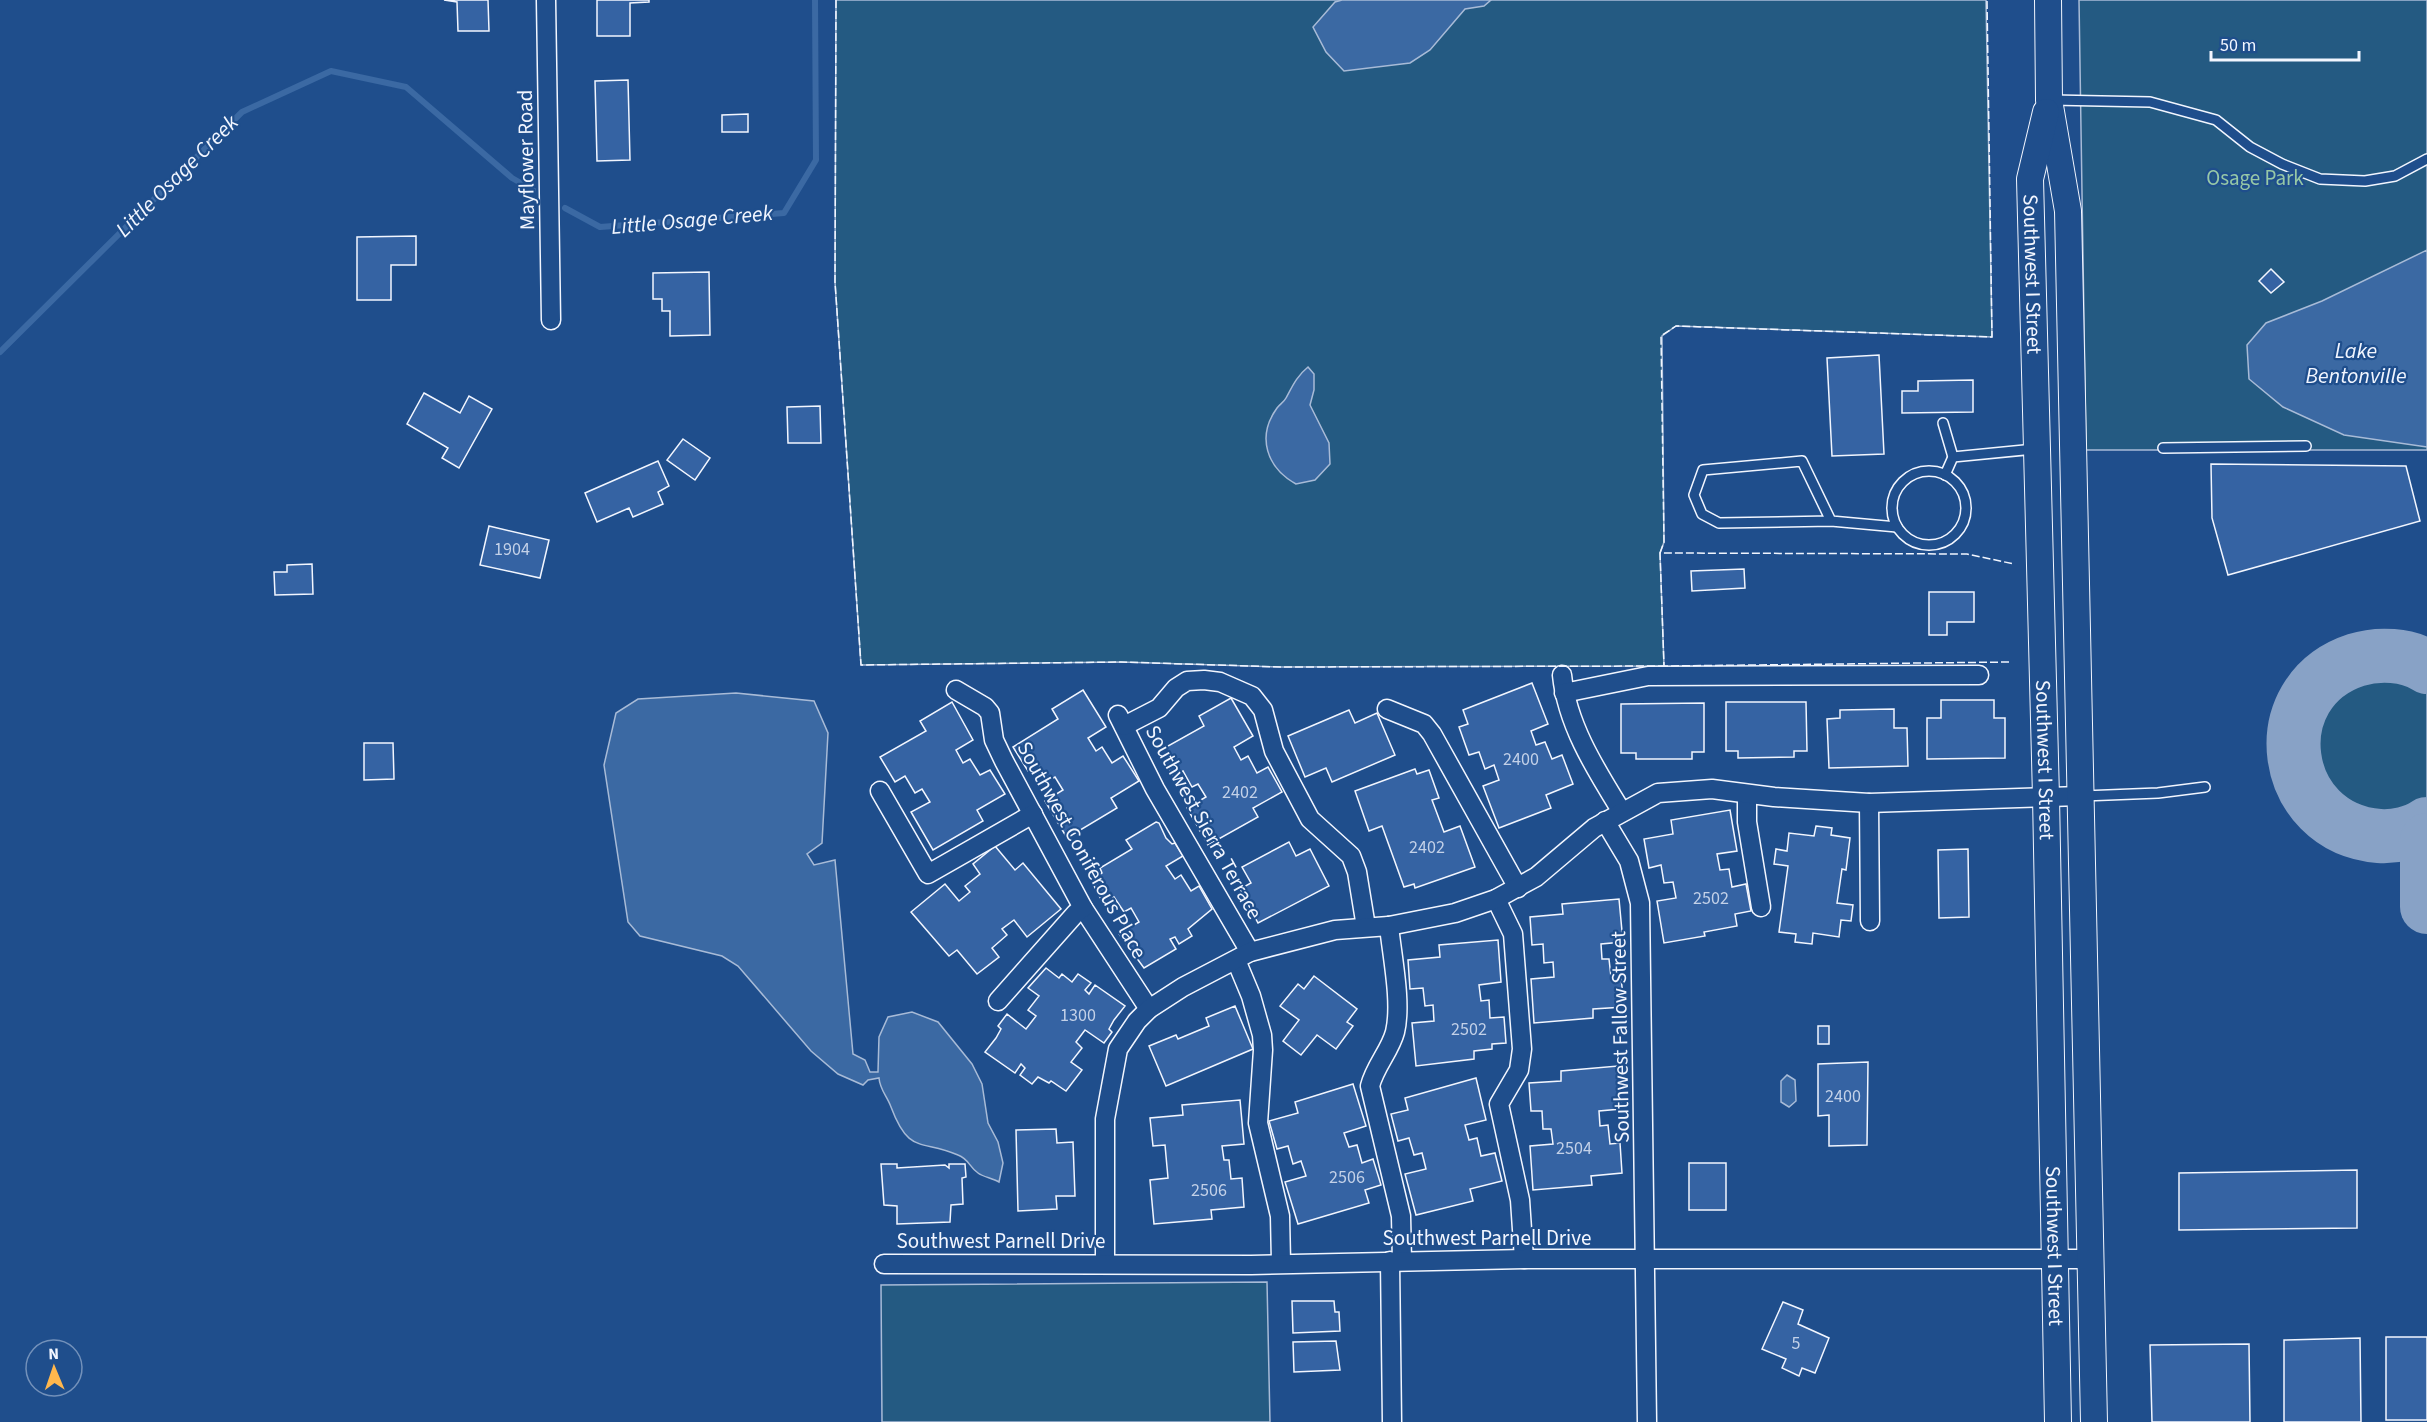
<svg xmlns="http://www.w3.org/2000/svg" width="2427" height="1422" viewBox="0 0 2427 1422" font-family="'Source Sans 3',sans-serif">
<rect width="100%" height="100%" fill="#1f4e8c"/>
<g fill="#245a82" stroke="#a8bbd7" stroke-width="1.5">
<path d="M836,0H1986L1992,337L1676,326L1662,336L1664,542L1660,553L1664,666L1282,667L1121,662L861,665L835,282Z"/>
<path d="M2079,0H2427V450H2086Z"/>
<path d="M2376,672L2402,674L2427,687V804C2335,872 2241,707 2376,672Z"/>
<path d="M1267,1282L1270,1422H882L881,1285Z"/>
</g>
<g fill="#3b69a3" stroke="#a8bbd7" stroke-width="1.5">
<path d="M1342,0H1491L1484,6L1465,9L1430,50L1410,63L1344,71L1326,52L1313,27L1335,2Z"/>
<path d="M2427,250V447L2344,435L2283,407L2249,379L2247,345L2266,323L2322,301Z"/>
<path d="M1308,367L1314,374V390L1310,405L1329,443L1330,464L1315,480L1296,484C1267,468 1256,437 1277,408C1280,404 1284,402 1286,398C1293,385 1297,376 1308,367Z"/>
<path d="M736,693L814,701L828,733L822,843L807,854L814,865L835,860L853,1054L865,1060L870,1072H878L879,1037L888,1017L912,1012L938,1022L972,1064L982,1084L988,1123L998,1142L1003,1163L999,1182C992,1178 983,1177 978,1173C969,1167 969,1159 958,1155C921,1139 909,1155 891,1107C887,1096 880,1090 879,1078L868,1080L863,1085L838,1074L811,1051L738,966L722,956L640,936L628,922L604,765L616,713L638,699Z"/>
<path d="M1787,1075L1795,1080L1796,1101L1789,1107L1781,1102V1081Z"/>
</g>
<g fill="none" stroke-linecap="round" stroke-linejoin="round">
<g stroke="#3b69a3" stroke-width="6">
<path d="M565,208L600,227L784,213L816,160L815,0"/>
<path d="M0,352L242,112L331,71L406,87L512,178L533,190"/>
</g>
<g stroke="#88a2c6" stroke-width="54">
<path d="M2427,667C2408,654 2378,653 2356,660C2261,691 2279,828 2379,836C2395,837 2414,833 2427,824"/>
<path d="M2427,840V907"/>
</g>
</g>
<g fill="#3563a3" stroke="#f2f6ff" stroke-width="1.5">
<path d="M444,0H488L489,31H458L457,2Z"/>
<path d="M597,0H649V2L630,3V36H597Z"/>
<path d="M628,80L630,160L597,161L595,81Z"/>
<path d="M748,114V132H722V115Z"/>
<path d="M416,236V265H391V300H357V237Z"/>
<path d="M2271,269L2284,282L2271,293L2259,281Z"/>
<path d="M709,272L710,335L670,336V311H662V299H653V273Z"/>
<path d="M1879,355L1884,454L1832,456L1827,358Z"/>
<path d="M1973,380V412L1902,413V391H1918V381Z"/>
<path d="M424,393L460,413L469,396L492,409L459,468L442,458L448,448L407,424Z"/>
<path d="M820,406L821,443H788L787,407Z"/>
<path d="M683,439L710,458L695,480L667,460Z"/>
<path d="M658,461L669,486L658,492L663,504L633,517L629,508L597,522L585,493Z"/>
<path d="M2211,464L2406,466L2420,521L2228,575L2212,518Z"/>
<path d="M489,526L549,540L540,578L480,565Z"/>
<path d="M312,564L313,594L275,595L274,572H287V565Z"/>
<path d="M1744,569L1745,588L1692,591L1691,571Z"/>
<path d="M1929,592H1974V622H1947V635H1929Z"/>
<path d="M1532,683L1548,724L1531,731L1536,745L1545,742L1552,759L1562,755L1573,784L1546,795L1551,808L1499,828L1483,786L1499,780L1494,765L1485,769L1479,752L1469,755L1459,727L1468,724L1463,710Z"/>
<path d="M1083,690L1106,727L1088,738L1096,751L1102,747L1112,763L1123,756L1139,781L1111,798L1117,808L1067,838L1045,801L1063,790L1055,777L1048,781L1038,765L1028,771L1013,747L1058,719L1052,709Z"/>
<path d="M1231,698L1253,736L1234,747L1241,760L1248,756L1257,773L1268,767L1282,792L1253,808L1258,817L1208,845L1187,808L1206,797L1198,784L1192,787L1183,771L1173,776L1159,751L1204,726L1199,716Z"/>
<path d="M1941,700H1994V718H2005V758L1927,759V718H1941Z"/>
<path d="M952,702L973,740L956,750L963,763L970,759L980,775L990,770L1005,794L977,810L983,821L933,850L911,812L930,802L922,789L915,793L905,776L895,782L880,757L926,731L920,721Z"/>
<path d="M1726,702H1806L1807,751H1794V757L1738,758V751H1726Z"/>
<path d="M1704,703V752H1692V759H1636V753H1621V704Z"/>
<path d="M1894,709V728H1907L1908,766L1829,768L1827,719L1840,718V710Z"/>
<path d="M1349,710L1355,723L1377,713L1395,755L1332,782L1326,768L1305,777L1288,736Z"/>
<path d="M364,743H393L394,779L364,780Z"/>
<path d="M1415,769L1417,774L1429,770L1439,798L1432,800L1444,832L1460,826L1475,867L1415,888L1414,884L1404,887L1382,826L1369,831L1355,791Z"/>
<path d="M1730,810L1737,851L1717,854L1720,870L1729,869L1732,887L1746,884L1751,911L1735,914L1737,926L1704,932L1705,936L1664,943L1657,901L1676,898L1673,882L1664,883L1661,865L1649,868L1644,839L1673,834L1671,820Z"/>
<path d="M1156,822L1159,823L1166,838L1172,844L1175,843L1183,856L1166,866L1175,879L1181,875L1191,891L1199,886L1212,909L1188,929L1192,936L1179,944L1175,937L1170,939L1176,949L1144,968L1119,934L1139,922L1131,908L1124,912L1114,897L1103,903L1091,880L1102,873L1100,868L1132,849L1126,840Z"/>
<path d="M1816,826L1832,828L1831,835L1850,838L1846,870L1842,869L1837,903L1853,905L1851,921L1841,920L1839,937L1813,933L1812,944L1795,942L1796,934L1779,932L1788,866L1774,864L1776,849L1787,851L1789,833L1814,836Z"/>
<path d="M1289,842L1296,856L1310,849L1329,886L1258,923L1240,889L1251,883L1242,867Z"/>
<path d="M995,846L1015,870L1023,863L1061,909L1027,937L1014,920L1002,929L1007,935L992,948L999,957L977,974L957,950L949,956L911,912L945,884L959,901L970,892L965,886L980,874L973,864Z"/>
<path d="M1968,849L1969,917L1939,918L1938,850Z"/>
<path d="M1619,899L1623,942L1601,944L1602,959H1609L1611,977H1621L1624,1007L1593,1009V1018L1534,1023L1531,979L1554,977L1553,962L1544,963L1543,944L1532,945L1530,917L1563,914L1562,904Z"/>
<path d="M1498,940L1501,982L1479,985L1481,1001L1489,1000L1490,1018L1504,1017L1506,1043L1492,1044V1049L1474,1051V1059L1416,1066L1412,1023L1434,1021L1433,1005L1425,1006L1423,988L1410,989L1408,960L1440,957L1439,945Z"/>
<path d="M1046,968L1059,978L1062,974L1072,982L1078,974L1091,983L1085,990L1089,994L1095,985L1125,1006L1114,1020L1109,1029L1112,1032L1104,1043L1085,1030L1076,1042L1082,1048L1071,1062L1082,1070L1066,1091L1051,1081L1049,1083L1038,1077L1032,1084L1020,1075L1025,1068L1021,1064L1015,1073L985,1052L996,1038L1001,1029L998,1026L1007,1014L1026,1029L1036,1016L1028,1010L1039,996L1028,988Z"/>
<path d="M1314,976L1357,1009L1347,1022L1353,1026L1336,1049L1317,1035L1301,1055L1283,1041L1299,1020L1280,1006L1298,984L1304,989Z"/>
<path d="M1235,1006L1253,1049L1166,1086L1149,1046L1176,1035L1178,1039L1209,1026L1206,1018Z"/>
<rect x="1818" y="1026" width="11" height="18"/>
<path d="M1868,1062L1867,1145L1829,1146V1115L1818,1116V1064Z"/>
<path d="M1618,1066L1621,1109L1599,1111L1600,1126L1608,1125L1610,1144L1620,1143L1622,1173L1591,1176L1592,1185L1533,1190L1530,1146L1553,1144L1551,1129H1543L1542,1111H1531L1529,1083L1561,1081V1071Z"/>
<path d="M1476,1078L1486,1120L1465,1125L1469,1140L1477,1138L1481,1156L1495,1153L1502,1181L1470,1189L1473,1201L1416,1215L1405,1174L1426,1169L1422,1153L1414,1155L1409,1138L1398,1141L1391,1114L1408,1110L1405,1098Z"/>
<path d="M1353,1084L1366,1126L1344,1133L1349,1147L1357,1145L1362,1163L1373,1159L1381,1185L1365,1190L1369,1203L1298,1224L1285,1182L1306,1176L1301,1161L1293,1164L1288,1146L1277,1149L1269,1121L1298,1113L1295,1102Z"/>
<path d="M1240,1100L1244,1144L1222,1146L1224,1160H1229L1231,1179L1242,1178L1244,1207L1211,1210L1212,1219L1154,1224L1150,1180L1168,1178L1165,1145L1153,1146L1150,1118L1183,1115L1182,1105Z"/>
<path d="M1056,1129L1057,1143L1073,1142L1075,1196H1056L1057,1209L1018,1211L1016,1130Z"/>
<rect x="1689" y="1163" width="37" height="47"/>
<path d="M881,1164H897V1168L945,1165L949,1168V1164H965L966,1177L962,1178L963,1204L951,1205L950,1222L897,1224V1206L884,1205Z"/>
<path d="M2357,1170V1228L2179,1230V1173Z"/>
<path d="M1292,1301H1334L1335,1312H1339L1340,1331L1293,1333Z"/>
<path d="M1783,1302L1803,1310L1798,1324L1829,1338L1815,1373L1802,1368L1799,1376L1782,1368L1786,1359L1762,1349Z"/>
<rect x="2386" y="1337" width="41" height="83"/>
<path d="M2360,1338L2361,1422H2284V1340Z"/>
<path d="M1336,1341L1340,1370L1294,1372L1293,1342Z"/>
<path d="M2249,1344L2250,1422H2152L2150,1345Z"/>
</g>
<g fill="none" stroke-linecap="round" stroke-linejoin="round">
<g stroke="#f2f6ff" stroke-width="12">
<g id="lane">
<path d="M2052,100L2150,102L2216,120L2250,147L2282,164L2320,179L2365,181L2395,176L2427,159"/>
<path d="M1943,423L1953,457"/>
<path d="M2163,448L2306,446"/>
<circle cx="1929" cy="508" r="37"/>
<path d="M1945,475L1953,457L2035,449"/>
<path d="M1831,521L1802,461L1703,470L1694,495L1702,514L1719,523L1831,521L1897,527"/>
<path d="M2083,796L2158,793L2205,787"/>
</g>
</g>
<g stroke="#f2f6ff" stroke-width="21">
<g id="street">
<path d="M546,0L551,320"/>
<path d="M1562,675C1567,725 1596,770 1622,812"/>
<path d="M956,690L985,707L990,713L994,740L1004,761L1083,908L1149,1009"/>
<path d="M1564,693L1648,676L1979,675"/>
<path d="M1387,709L1424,724L1432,734L1518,888"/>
<path d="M1118,715L1155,789L1250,952"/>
<path d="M1124,726L1159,708L1176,688L1187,681L1204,680L1220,682L1252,696L1263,710L1274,751L1310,819L1351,856L1357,872L1366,927"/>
<path d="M880,791L928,874L1033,814"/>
<path d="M1747,794V822L1761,907"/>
<path d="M1869,803L1870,921"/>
<path d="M1605,821L1629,861L1640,903L1647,1422"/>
<path d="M1496,899L1513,934L1522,1049L1519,1070L1499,1104L1520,1200L1524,1259"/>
<path d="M1389,926C1392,956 1402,1003 1395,1032C1390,1051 1375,1066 1370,1086L1401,1216L1402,1261"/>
<path d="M1236,960L1251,996L1262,1035L1263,1050L1258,1123L1280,1216L1281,1262"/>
<path d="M998,1001L1076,913L1083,908"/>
<path d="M1390,1261L1392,1422"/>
<path d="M1105,1263V1119L1118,1049L1137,1021L1149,1009L1183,987L1250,952L1335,930L1389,926L1455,913L1496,899L1536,877L1594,828L1658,793L1712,789L1774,797L1869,803L2081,796"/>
<path d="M884,1264L1251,1265L1524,1259H2091"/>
</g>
</g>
<g stroke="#f2f6ff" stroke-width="28">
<g id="secondary">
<path d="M2048,0L2049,100L2068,211L2094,1422"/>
<path id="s1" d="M2046,112L2030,179L2046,797L2058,1422"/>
</g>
</g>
<use href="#lane" stroke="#1f4e8c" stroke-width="9"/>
<use href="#street" stroke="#1f4e8c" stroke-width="18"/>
<use href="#secondary" stroke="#1f4e8c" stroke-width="26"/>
<g stroke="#f2f6ff" stroke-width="1.5" stroke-dasharray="8 3" stroke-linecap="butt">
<path d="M836,0L835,282L861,665L1121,662L1282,667L1664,666"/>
<path d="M1660,553L1664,542L1661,336L1676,326L1992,337L1987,0"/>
<path d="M2009,662L1664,666L1660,553L1967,554L2014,564"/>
</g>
</g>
<g text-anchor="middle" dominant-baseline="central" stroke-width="4.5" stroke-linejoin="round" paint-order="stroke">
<g font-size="18" fill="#c3d1e8">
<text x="512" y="549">1904</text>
<text x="1521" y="759">2400</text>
<text x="1240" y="792">2402</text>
<text x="1427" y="847">2402</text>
<text x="1711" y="898">2502</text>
<text x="1078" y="1015">1300</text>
<text x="1469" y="1029">2502</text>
<text x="1843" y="1096">2400</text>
<text x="1574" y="1148">2504</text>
<text x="1347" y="1177">2506</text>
<text x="1209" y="1190">2506</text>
<text x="1796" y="1343">5</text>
</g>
<g font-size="21" fill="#f2f6ff" stroke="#1f4e8c">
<text transform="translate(526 160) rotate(-91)">Mayflower Road</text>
<text stroke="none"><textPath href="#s1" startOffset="164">Southwest I Street</textPath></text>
<text stroke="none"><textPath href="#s1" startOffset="650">Southwest I Street</textPath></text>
<text transform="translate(1204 822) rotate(61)">Southwest Sierra Terrace</text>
<text transform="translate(1082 850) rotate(61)">Southwest Coniferous Place</text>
<text transform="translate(1620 1037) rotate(-91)">Southwest Fallow Street</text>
<text x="1487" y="1238">Southwest Parnell Drive</text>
<text x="1001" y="1241">Southwest Parnell Drive</text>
<text stroke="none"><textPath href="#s1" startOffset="1136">Southwest I Street</textPath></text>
</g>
<g font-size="21" fill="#97c8a6" stroke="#1f4e8c">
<text x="2255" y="178">Osage Park</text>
</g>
<g font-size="22" font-style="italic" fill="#f2f6ff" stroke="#1f4e8c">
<text transform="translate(177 176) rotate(-45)">Little Osage Creek</text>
<text transform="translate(692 220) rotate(-5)">Little Osage Creek</text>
<text x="2356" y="351">Lake<tspan x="2356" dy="25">Bentonville</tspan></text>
</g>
</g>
<g transform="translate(54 1368) rotate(358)"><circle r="28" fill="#1f4e8c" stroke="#7391ba" stroke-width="1.5"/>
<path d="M0-4.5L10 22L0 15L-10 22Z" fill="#ffb74d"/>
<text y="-9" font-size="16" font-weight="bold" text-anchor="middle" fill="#f2f6ff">N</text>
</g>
<path d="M2211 51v9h148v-9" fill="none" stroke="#f2f6ff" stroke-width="3"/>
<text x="2220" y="51" font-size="18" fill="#f2f6ff" stroke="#1f4e8c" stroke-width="4.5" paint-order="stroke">50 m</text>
</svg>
